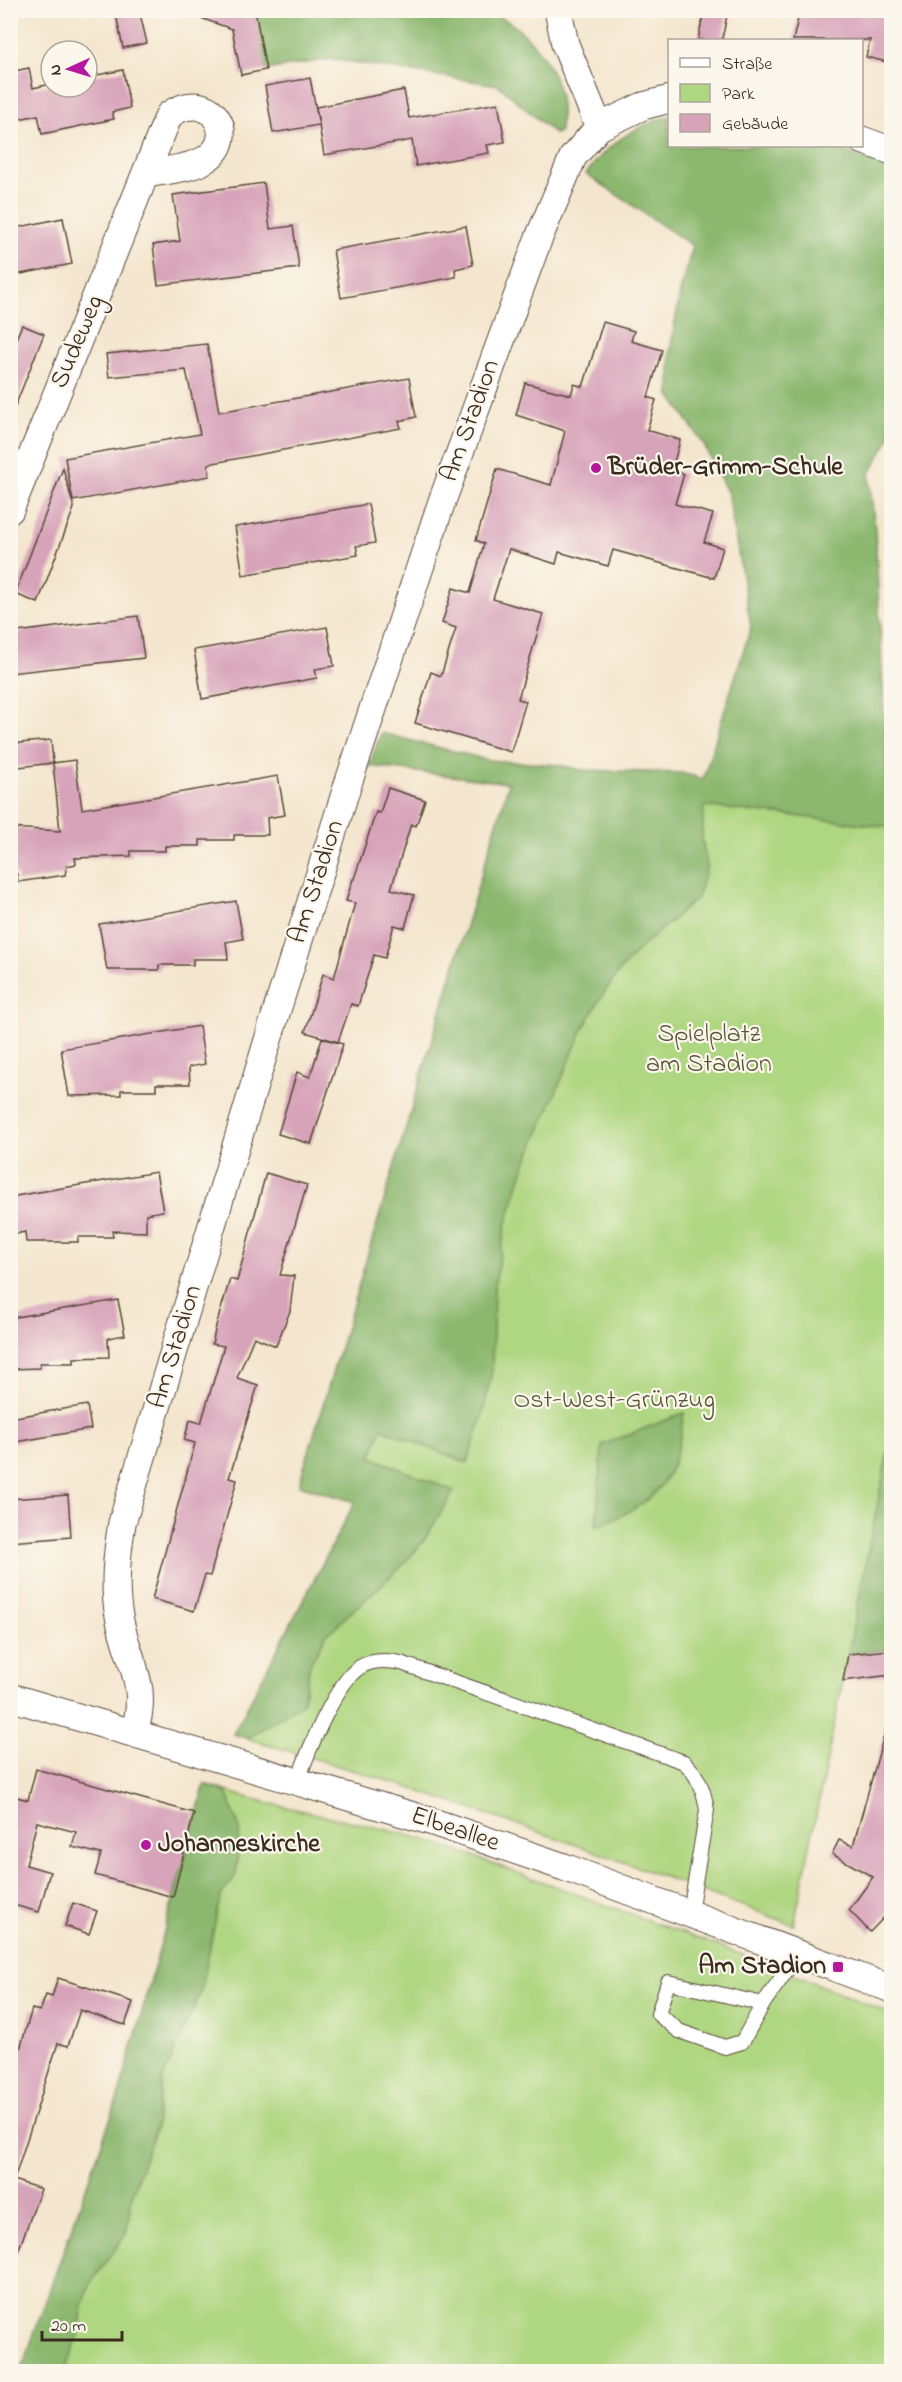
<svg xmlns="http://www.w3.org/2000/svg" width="902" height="2382" viewBox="0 0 902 2382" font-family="'Indie Flower',sans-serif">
<rect width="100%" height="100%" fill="#fbf7ec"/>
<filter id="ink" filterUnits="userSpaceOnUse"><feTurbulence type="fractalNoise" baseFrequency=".0167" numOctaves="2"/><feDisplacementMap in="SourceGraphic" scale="12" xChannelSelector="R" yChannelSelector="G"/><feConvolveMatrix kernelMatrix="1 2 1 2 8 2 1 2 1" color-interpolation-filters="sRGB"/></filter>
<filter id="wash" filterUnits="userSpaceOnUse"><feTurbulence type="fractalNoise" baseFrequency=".008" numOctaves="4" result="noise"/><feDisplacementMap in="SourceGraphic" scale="24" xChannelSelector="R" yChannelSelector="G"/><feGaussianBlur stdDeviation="1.35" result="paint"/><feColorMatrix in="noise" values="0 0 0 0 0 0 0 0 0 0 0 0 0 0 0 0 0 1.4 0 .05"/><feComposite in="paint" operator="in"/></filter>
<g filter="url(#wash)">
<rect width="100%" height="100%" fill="#f4e6ce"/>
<g fill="#afd680" stroke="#75804f" stroke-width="1.5">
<path d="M509,783L891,827V1649L848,1655L794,1925L594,1851L395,1783L233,1734L355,1502L299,1485Z"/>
<path d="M205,1784C281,1811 362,1820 439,1844L765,1963L891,2014V2371L21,2372L120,2092Z"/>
</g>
<g fill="#8bb76e" stroke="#637046" stroke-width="1.5">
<path d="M486,10C525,25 558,65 561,107C562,114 560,123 560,131L555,134L498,85L331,59L266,70L249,11Z"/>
<path d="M669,116L670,146H829L891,167V435L869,475L875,528L889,814L891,815V827L704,806L702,840L707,866L697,898L639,949L618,973L600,999L582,1031L523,1170L505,1229L494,1289L492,1371L482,1418L467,1463L382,1429L371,1457L454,1491L423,1542L401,1567L327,1634L310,1664L303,1703L247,1738L233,1734L355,1502L299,1485L509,783L369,766L381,733L488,760L558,765L583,770L682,773L703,779L751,627L728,494L703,443L670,395V351L682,282L693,246L586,174C606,145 636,126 669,116Z"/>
<path d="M684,1413C675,1481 660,1502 596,1526L602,1445Z"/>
<path d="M891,1435V1649L848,1654Z"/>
<path d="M205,1784L226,1792L240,1829L236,1875L220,1897L201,1991L163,2078L155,2131L139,2173L131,2202L126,2234L91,2283L83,2306L78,2337L65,2371H21L120,2092Z"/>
</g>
<g id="blocks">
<g fill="#d7a3b9">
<path d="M115,10H139L147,43L123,48Z"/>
<path d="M189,10H255L266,70L241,75L232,29L189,14Z"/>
<path d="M704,10H728L722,40H698Z"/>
<path d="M800,10H891V63L866,57L870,40H793Z"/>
<path d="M29,68L33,88L51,84V87H87V77L123,70L130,108L112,112L114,119L42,134L38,115L10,121V72Z"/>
<path d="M310,78L319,125L273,133L265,86Z"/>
<path d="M404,90L409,118L498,103L505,142L487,145L489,153L416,166L412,140L324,155L316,107Z"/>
<path d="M264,183L270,229L293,226L299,268L158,285L153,245L180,241L173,195Z"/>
<path d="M63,218L72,264L10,276V229Z"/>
<path d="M466,226L473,265L455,269L456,277L341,298L333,250Z"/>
<path d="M603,322L634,331L631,341L662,350L648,397L656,400L647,430L680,440L672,470L684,474L675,504L713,514L704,542L723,548L714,578L613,550L608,566L559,552L556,564L509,549L493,599L543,614L518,699L526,701L511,752L415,723L431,672L441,676L456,628L442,623L453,588L470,593L484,544L476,540L497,469L551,485L565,431L516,415L525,383L571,395L574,384L583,387Z"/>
<path d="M22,325L44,334L12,414L10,353Z"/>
<path d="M207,344L219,412L409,378L416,417L399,421L401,428L208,464L210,476L73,501L65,458L200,434L186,370L109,377L106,354Z"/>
<path d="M63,468L74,508L38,603L15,594Z"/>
<path d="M368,504L375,543L356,546L358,555L243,575L235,527Z"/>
<path d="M138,616L144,658L10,673V633Z"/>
<path d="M327,627L334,666L315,669L317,678L202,699L194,650Z"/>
<path d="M51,740L53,763L10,768V744Z"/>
<path d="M75,760L82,809L278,776L285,815L267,818L268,835H234V840H200V846H165V851H131V856L75,858L76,864L67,866L65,875L18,882L17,874L10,875V828L60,831L53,763Z"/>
<path d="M388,788L425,800L416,826L411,824L391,889L414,895L405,928L394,925L385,958L374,955L358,1006L351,1004L338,1042L305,1032L323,974L334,978L355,903L346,901L353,879H354L376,812L380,813Z"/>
<path d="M236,901L243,939L226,942L228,959H193V965H159V970H107L99,924Z"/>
<path d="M199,1026L205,1064L189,1067L190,1084H156V1090H121V1095L69,1096L61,1049Z"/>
<path d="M322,1038L343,1044L311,1144L278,1134L297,1072L310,1077Z"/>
<path d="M156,1172L163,1211L146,1214V1232L112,1231L113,1237H78V1242H26L25,1232L10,1235V1197Z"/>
<path d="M266,1173L307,1185L280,1275L294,1276L290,1311L276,1346L254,1337L237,1378L258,1385L229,1478L237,1480L210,1576L205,1575L194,1611L152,1599L195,1443L184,1440L190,1420L201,1423L224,1346L212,1344L216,1326L230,1279L237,1281Z"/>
<path d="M118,1300L125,1335L108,1338L109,1357L74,1358V1363H40V1368L10,1369V1318Z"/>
<path d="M87,1405L91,1429L10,1443V1418Z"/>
<path d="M68,1495L71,1537L10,1542V1499Z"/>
<path d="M891,1650V1675L843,1681L848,1654Z"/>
<path d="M886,1728L891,1729V1910L870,1932L849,1910L873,1877L832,1854L839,1840L853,1846Z"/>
<path d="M36,1769L194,1813L173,1897L95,1875L101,1854L72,1847L76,1832L37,1822L26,1865L50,1872L39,1912L10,1904V1795L28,1800Z"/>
<path d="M73,1903L97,1911L89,1934L65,1926Z"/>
<path d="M58,1978L133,2002L125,2025L80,2010L68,2046L58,2043L15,2177L10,2176V2082L32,2009L40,2011L46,1995L52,1997Z"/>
<path d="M10,2179L41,2189L13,2265H10Z"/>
</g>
</g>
</g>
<g filter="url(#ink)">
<use href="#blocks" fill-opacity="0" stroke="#574638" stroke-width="1.5"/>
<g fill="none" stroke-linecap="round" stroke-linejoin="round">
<g stroke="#574638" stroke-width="16">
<g id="lane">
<path d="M298,1781C307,1753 336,1682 360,1667C373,1659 387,1660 401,1663L684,1762C699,1776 704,1791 707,1810L690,1912"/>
<path d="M763,2004L668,1982L658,2014L679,2031L725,2047L742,2042L763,2004L799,1953"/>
</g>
</g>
<g stroke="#574638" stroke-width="29">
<g id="street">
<path d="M558,10L565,44L599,127"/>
<path d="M862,140L892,151"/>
<path d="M10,510L169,115C210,85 241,137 206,159C190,169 165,170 147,174"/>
<path d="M10,1697L430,1821L564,1867L892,1989"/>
<path d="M134,1733C150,1684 127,1661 119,1616C113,1586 117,1553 122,1523L277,1010L347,787L441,504L538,240L573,157L599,127L643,106L670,99"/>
</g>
</g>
<use href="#lane" stroke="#fff" stroke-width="14"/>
<use href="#street" stroke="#fff" stroke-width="27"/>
</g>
</g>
<g fill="#b5179e" stroke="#fbf7ec" stroke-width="2">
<circle cx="596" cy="468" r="6"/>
<circle cx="146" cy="1845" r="6"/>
<rect x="832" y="1961" width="12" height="12" rx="3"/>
</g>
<g text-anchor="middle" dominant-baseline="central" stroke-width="4.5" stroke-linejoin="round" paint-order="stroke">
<g font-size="26" fill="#3b2a1e" stroke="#fbf7ec">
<text transform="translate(78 342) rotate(-67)">Sudeweg</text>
<text transform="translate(471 421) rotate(-70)">Am Stadion</text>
<text transform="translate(317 882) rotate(-72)">Am Stadion</text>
<text transform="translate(176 1347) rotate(-73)">Am Stadion</text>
<text transform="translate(455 1830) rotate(19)">Elbeallee</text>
</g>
<g font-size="26" font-weight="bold" fill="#3b2a1e" stroke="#fbf7ec" text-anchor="start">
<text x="608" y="468">Brüder-Grimm-Schule</text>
<text x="158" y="1845">Johanneskirche</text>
<text x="826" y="1967" text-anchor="end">Am Stadion</text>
</g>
<g font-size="26" fill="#585536" stroke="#fbf7ec">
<text x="709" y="1035">Spielplatz<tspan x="709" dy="30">am Stadion</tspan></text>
<text x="614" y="1401">Ost-West-Grünzug</text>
</g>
</g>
<rect width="902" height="2382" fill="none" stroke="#fbf7ec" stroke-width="36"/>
<rect x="668" y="39" width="195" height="108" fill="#fbf7ec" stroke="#aea59a" stroke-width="1.5"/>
<rect x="680" y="58" width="30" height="9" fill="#ffffff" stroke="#aea59a" stroke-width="1.5"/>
<text x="722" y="69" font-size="18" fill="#3b2a1e">Straße</text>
<rect x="680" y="84" width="30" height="18" fill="#afd680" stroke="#aea59a" stroke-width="1.5"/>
<text x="722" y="99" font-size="18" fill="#3b2a1e">Park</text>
<rect x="680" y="114" width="30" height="18" fill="#d7a3b9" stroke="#aea59a" stroke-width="1.5"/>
<text x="722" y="129" font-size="18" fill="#3b2a1e">Gebäude</text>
<g transform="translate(69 69) rotate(266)"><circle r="28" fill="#fbf7ec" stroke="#aea59a" stroke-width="1.5"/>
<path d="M0-4.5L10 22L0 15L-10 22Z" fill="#b5179e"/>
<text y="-9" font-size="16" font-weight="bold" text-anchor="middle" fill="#3b2a1e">N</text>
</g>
<path d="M42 2331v9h80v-9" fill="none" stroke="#3b2a1e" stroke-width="3"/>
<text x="51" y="2331" font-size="18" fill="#3b2a1e" stroke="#fbf7ec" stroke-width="4.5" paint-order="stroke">20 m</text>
</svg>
